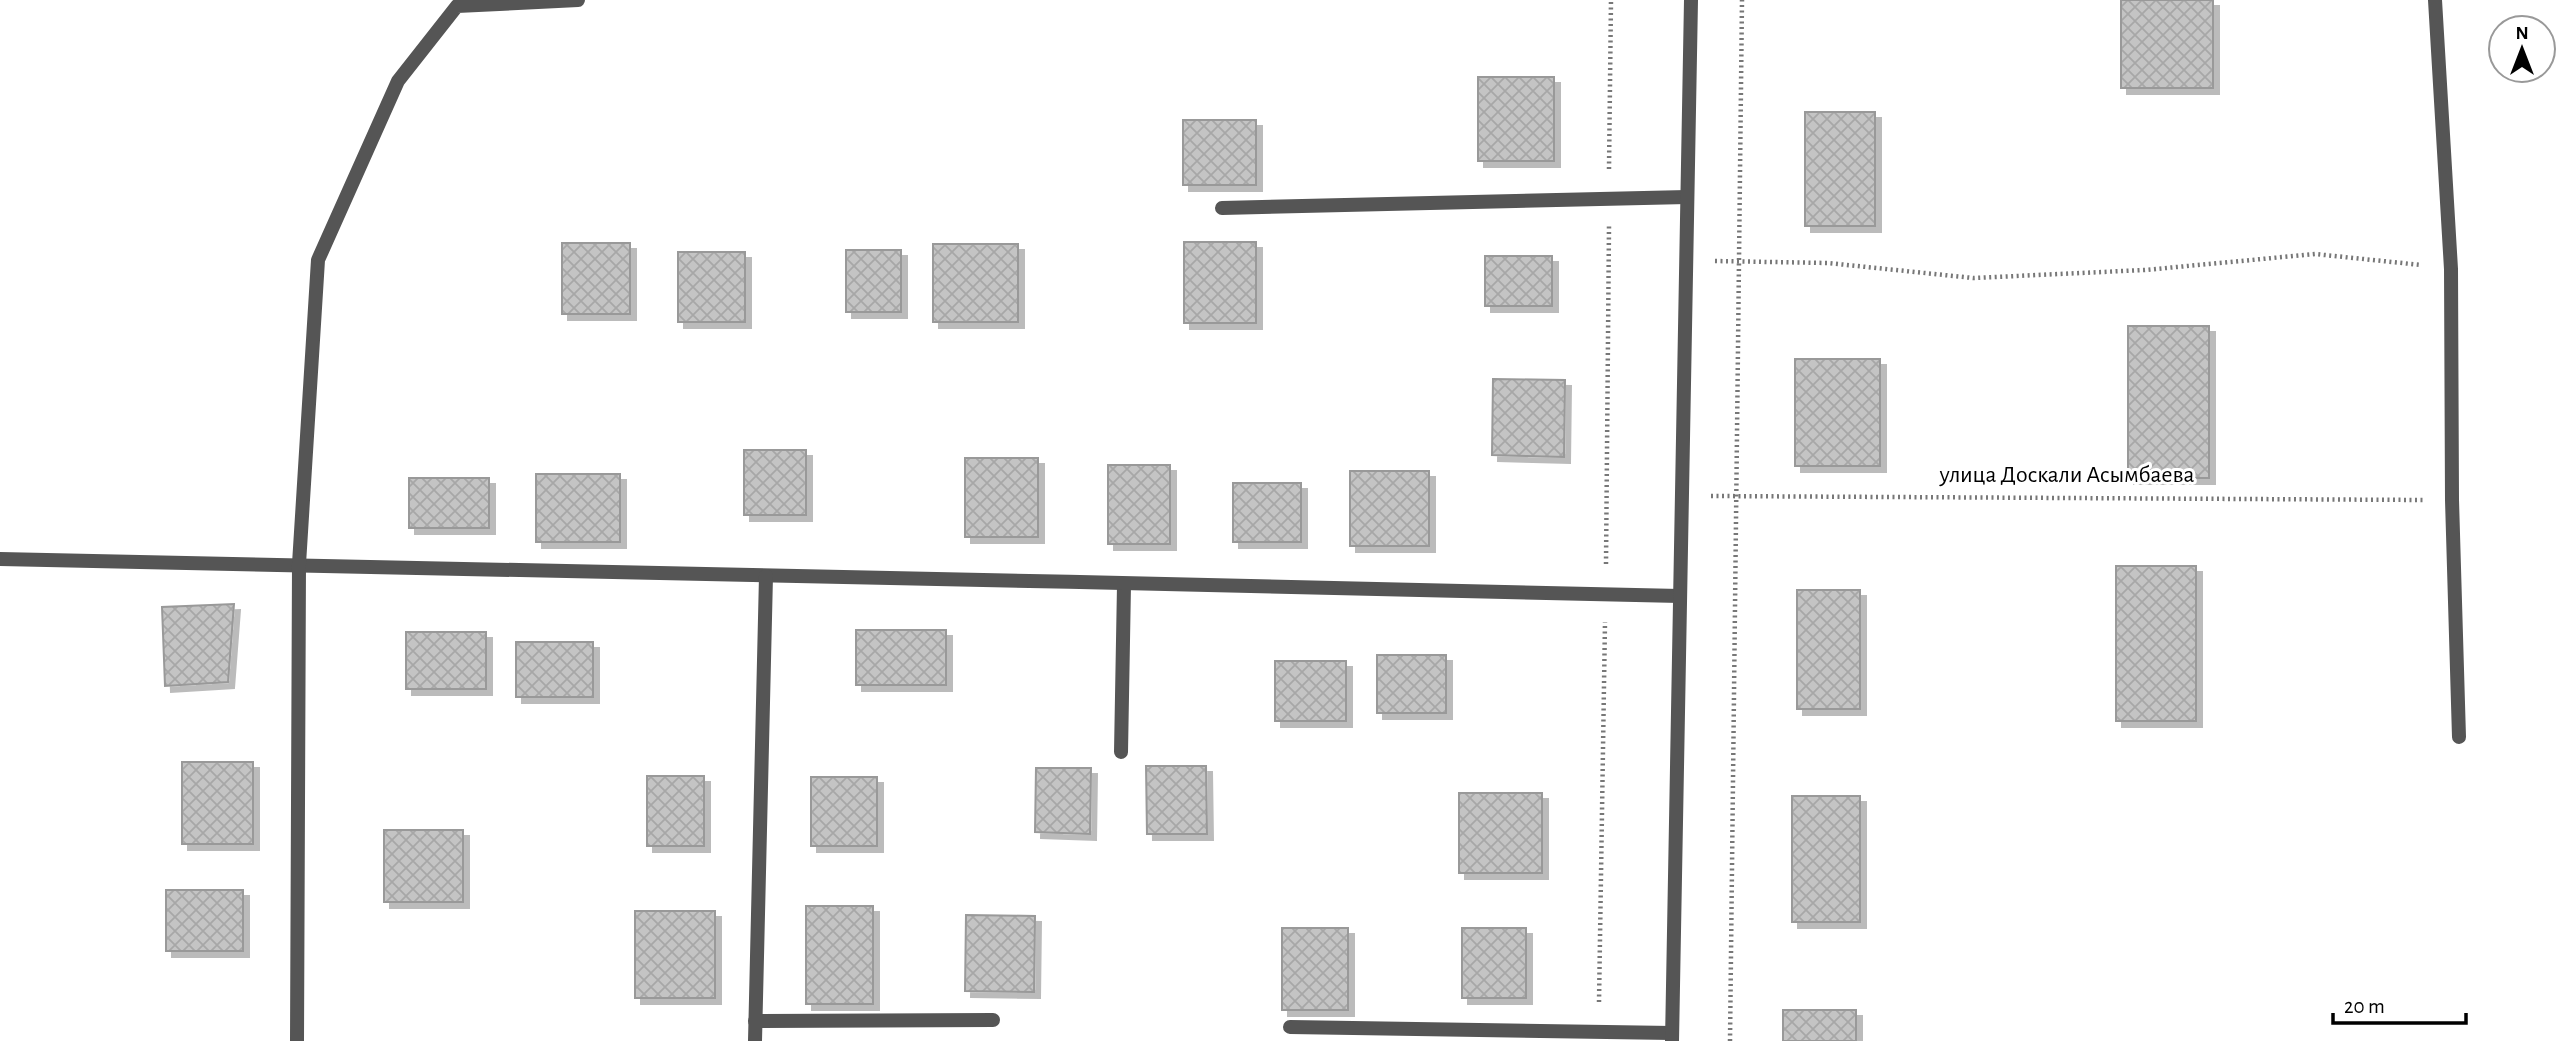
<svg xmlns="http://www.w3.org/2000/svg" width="2571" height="1041" viewBox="0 0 2571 1041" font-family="'Alegreya Sans',sans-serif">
<defs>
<pattern id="building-cross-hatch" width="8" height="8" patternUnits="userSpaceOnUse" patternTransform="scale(1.75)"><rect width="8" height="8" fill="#c4c4c4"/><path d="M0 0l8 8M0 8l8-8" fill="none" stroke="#a7a7a7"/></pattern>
<filter id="shadow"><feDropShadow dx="6" dy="6" stdDeviation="0" flood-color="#0004"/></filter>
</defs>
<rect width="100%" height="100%" fill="#fff"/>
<g fill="url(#building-cross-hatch)" stroke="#999" stroke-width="2" filter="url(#shadow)">
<rect x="2121" y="0" width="92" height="88"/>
<rect x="1478" y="77" width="76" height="84"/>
<rect x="1805" y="112" width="70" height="114"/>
<rect x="1183" y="120" width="73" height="65"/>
<rect x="1184" y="242" width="72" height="81"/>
<rect x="562" y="243" width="68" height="71"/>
<rect x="933" y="244" width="85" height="78"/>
<rect x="846" y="250" width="55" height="62"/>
<rect x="678" y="252" width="67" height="70"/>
<rect x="1485" y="256" width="67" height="50"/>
<rect x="2128" y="326" width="81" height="152"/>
<rect x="1795" y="359" width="85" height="107"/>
<path d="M1493,379L1565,380L1564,457L1492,455Z"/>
<rect x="744" y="450" width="62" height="65"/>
<rect x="965" y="458" width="73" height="79"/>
<rect x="1108" y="465" width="62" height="79"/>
<rect x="1350" y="471" width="79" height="75"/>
<rect x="536" y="474" width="84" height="68"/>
<rect x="409" y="478" width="80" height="50"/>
<rect x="1233" y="483" width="68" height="59"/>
<rect x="2116" y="566" width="80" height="155"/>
<rect x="1797" y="590" width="63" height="119"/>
<path d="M234,604L228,682L165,686L162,607Z"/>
<rect x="856" y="630" width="90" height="55"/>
<rect x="406" y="632" width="80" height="57"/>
<rect x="516" y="642" width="77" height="55"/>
<rect x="1377" y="655" width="69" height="58"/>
<rect x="1275" y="661" width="71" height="60"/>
<rect x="182" y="762" width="71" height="82"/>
<path d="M1146,766H1206L1207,834H1147Z"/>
<path d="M1036,768H1091L1090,834L1035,832Z"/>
<rect x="647" y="776" width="57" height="70"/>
<rect x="811" y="777" width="66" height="69"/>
<rect x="1459" y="793" width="83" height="80"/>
<rect x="1792" y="796" width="68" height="126"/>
<rect x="384" y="830" width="79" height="72"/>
<rect x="166" y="890" width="77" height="61"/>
<rect x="806" y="906" width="67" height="98"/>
<rect x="635" y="911" width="80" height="87"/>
<path d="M966,915L1035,916L1034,992L965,991Z"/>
<rect x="1282" y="928" width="66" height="82"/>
<rect x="1462" y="928" width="64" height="70"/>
<rect x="1783" y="1010" width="73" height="31"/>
</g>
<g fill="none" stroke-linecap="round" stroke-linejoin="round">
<g stroke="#777" stroke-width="4.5" stroke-dasharray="2 3.5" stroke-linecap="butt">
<path d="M1609,169L1611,0"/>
<path d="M1715,261L1828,263L1973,278L2145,270L2315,254L2421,265"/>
<path d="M1711,496L2423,500"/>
<path d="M1606,564L1609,226"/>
<path d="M1599,1002L1605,622"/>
<path d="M1730,1041L1742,0"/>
</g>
<g stroke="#555" stroke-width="14">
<path d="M1121,752L1124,585"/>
<path d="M755,1021L993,1020"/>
<path d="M1290,1027L1672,1033"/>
</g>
<g stroke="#555" stroke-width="14">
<path d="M2435,0L2451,269L2452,500L2459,737"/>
<path d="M1222,208L1687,197"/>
<path d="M0,559C560,568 1120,584 1680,596"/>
<path d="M297,1041L299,564L318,260L398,81L457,6L578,0"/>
<path d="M755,1041L766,576"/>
</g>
<path stroke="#555" stroke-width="14" d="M1672,1041L1691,0"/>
</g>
<g text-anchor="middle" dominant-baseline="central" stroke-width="6" stroke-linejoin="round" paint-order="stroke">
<g font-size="24" fill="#000" stroke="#fff">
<text x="2067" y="475">улица Доскали Асымбаева</text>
</g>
</g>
<g transform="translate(2522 49)"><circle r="33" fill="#ffffff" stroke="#999999" stroke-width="2"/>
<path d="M0-5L12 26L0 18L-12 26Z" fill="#000000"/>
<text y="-10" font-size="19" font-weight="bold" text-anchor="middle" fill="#000000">N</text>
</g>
<path d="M2333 1013v10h133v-10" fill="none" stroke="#000000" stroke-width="3.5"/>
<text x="2344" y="1013" font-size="21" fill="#000000" stroke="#ffffff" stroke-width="5" paint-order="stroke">20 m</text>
</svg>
